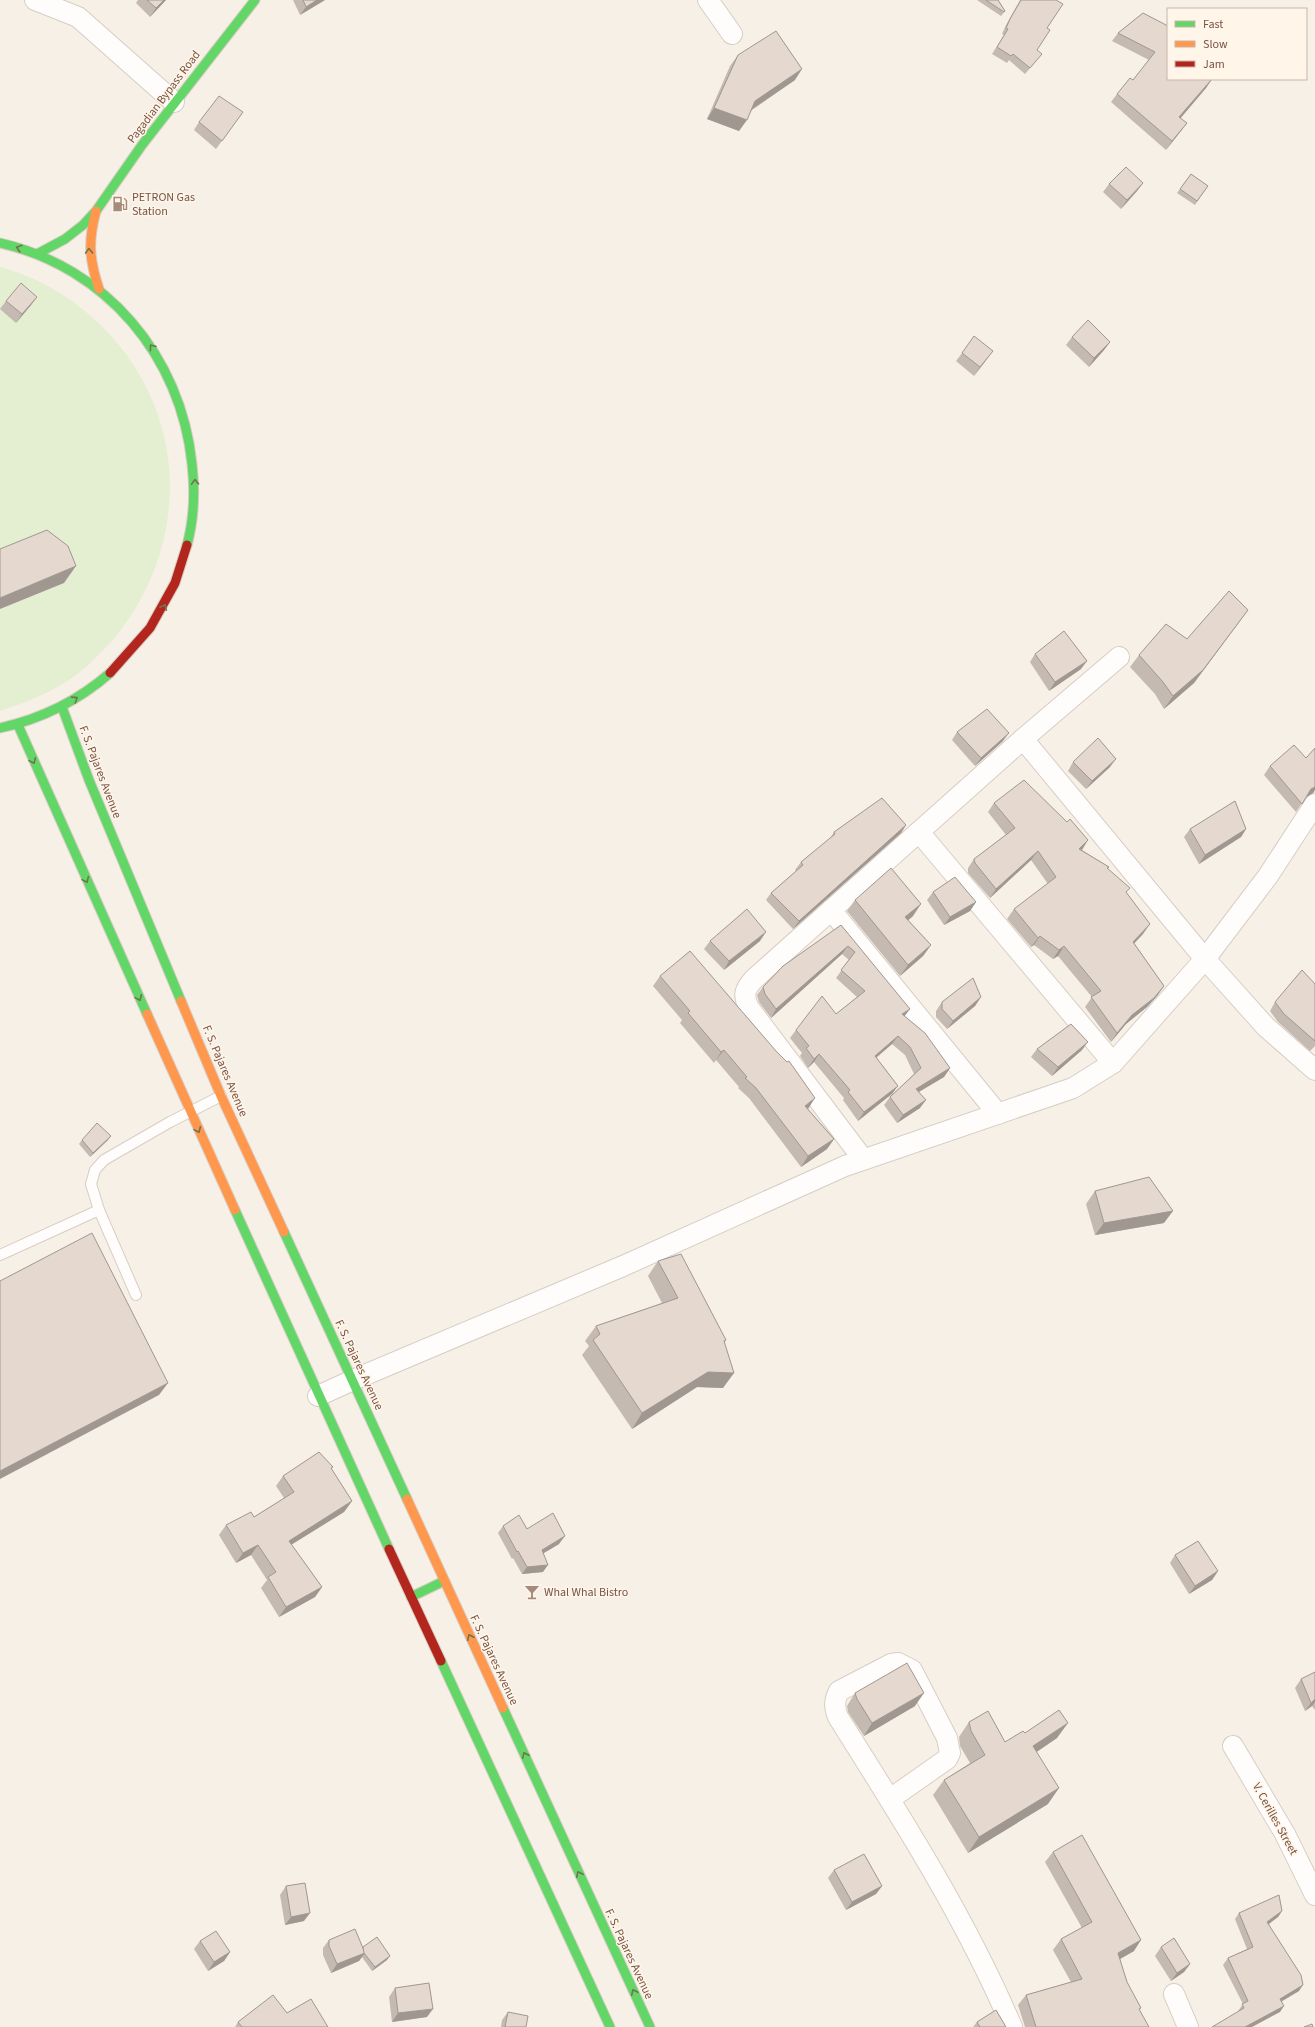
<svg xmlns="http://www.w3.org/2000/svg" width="1315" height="2027" viewBox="0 0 1315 2027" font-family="'Source Sans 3',sans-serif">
<rect width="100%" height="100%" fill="#f7f0e7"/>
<path fill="#e4eed0" d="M0,267C50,280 94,312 125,353C202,457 176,596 76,675C53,692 27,702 0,711Z"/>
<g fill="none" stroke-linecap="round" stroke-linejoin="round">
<g stroke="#d8cdc5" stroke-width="12">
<g id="lane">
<path d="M99,1210L91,1184L95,1170L104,1160L170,1122L221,1096"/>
<path d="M0,1255L99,1210L136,1295"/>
</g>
</g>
<g stroke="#d8cdc5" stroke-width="22">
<g id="street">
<path d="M35,0L78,17L174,102"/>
<path d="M708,0L732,34"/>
<path d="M1023,739L1205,959L1266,1027L1315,1070"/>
<path d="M919,832L1113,1063"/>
<path d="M831,910L998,1114"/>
<path d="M863,1159L749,1008C743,995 744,990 754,979L1023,739L1119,657"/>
<path d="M318,1396L353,1380L623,1266L845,1166L1073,1088L1113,1063L1205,959L1268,876L1315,804"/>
<path d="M1233,1746L1285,1834L1315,1895"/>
<path d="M890,1799L947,1759L950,1753L947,1738L912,1670L898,1663L891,1664L839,1691C834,1701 834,1707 838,1717C901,1817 965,1917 1012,2027"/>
<path d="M1174,1994L1188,2027"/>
</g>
</g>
<g stroke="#d8ccc3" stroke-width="11">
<g id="fast">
<path d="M0,243C106,267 181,356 192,464C195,490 194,519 187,545"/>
<path d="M37,254L65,239L83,225L96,211L142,145L255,0"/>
<path d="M62,707L89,780L181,1001"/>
<path d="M18,725L147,1014"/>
<path d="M0,728C41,719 78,701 110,673"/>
<path d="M235,1210L389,1549"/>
<path d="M284,1232L407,1499"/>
<path d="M411,1597L444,1581"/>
<path d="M441,1661L610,2027"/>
<path d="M503,1708L650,2027"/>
</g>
</g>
<g stroke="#d8ccc3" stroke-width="11">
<g id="slow">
<path d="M96,211C88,241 89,259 99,289"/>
<path d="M181,1001L221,1096L284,1232"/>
<path d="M147,1014L235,1210"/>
<path d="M407,1499L503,1708"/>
</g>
</g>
<g stroke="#d8ccc3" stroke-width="11">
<g id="jam">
<path d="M110,673L150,628L175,583L187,545"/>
<path d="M389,1549L441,1661"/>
</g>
</g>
<use href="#lane" stroke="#fefdfb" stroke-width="10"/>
<use href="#street" stroke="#fefdfb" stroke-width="20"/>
<use href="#fast" stroke="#63d668" stroke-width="9"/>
<use href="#slow" stroke="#ff974d" stroke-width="9"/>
<use href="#jam" stroke="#b3261e" stroke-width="9"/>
</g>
<g fill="#c4bab2">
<path d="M138,0H166L150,17L136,3Z"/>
<path d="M293,0H325L300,15Z"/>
<path d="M977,0H998L1005,11L1001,16Z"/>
<path d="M1020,0H1056L1047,28L1037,50V60L1025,74L1009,60L1007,63L992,54L1004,35L1002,34L1006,25Z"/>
<path d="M1143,13L1168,79H1212L1206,88L1180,118L1187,123L1166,150L1111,102L1117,94L1133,80L1149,60L1112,41L1118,33Z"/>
<path d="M738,55L795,80L752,110L739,131L707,119L730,66Z"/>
<path d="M243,112L216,149L194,130L199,122Z"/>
<path d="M1191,174L1208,186L1195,205L1177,193Z"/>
<path d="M1143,183L1137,191L1121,209L1103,192L1109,184Z"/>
<path d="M37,297L31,305L16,323L0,309L6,301Z"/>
<path d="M1072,337L1110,342L1104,350L1089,367L1066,345Z"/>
<path d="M962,353L987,359L974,376L956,361Z"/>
<path d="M1239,622L1194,683L1164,709L1155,694L1130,667L1139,655Z"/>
<path d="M1035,654L1081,669L1049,691L1030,662Z"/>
<path d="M957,732L1003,741L975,766L952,740Z"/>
<path d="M1315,748V790L1313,793L1306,797L1296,812L1264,775L1270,766L1306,758Z"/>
<path d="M1073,762L1110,767L1086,789L1068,771Z"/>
<path d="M994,803L1082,850L1109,867L1108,869L1127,893L1143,934L1134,943L1164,986L1157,996L1147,1007L1126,1024L1111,1042L1085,1007L1092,997L1058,956L1053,959L1034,945L1031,947L1007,919L1014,909L1048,884L1031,860L990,898L968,873V868L974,859L1006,835L988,812Z"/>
<path d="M906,825L901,833L793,929L766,900L771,893L796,871L795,870L801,862L829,840L834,832Z"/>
<path d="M1190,829H1246L1241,837L1199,864L1184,837Z"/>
<path d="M933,892L976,902L970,911L944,925L927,900Z"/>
<path d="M855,900L913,916L908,920L931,945L923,956L900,976L847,911Z"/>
<path d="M841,925L904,1016L950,1068L944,1077L919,1092L920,1108L897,1123L884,1105L890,1097L914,1074L905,1055L892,1044L876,1057L898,1086L858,1121L843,1100L844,1098L814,1062L808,1068L800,1056L802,1053L790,1038L796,1030L836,1014L857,997L836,978L849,960L842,954L771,1018L759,1002L757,995L763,987Z"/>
<path d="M710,941H760L724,970L704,949Z"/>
<path d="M660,976L808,1109L834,1139L827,1149L801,1167L749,1098L738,1088L739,1087L716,1060L714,1063L680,1023L682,1020L653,986Z"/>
<path d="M1315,984V1046L1310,1051L1278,1022L1270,1011L1275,1002Z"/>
<path d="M981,997L975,1006L947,1029L936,1017V1011L942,1002Z"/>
<path d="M1037,1049L1082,1050L1052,1076L1031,1057Z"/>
<path d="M82,1140H108L90,1157L79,1144Z"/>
<path d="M1095,1191L1164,1223L1095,1235L1086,1204Z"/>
<path d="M658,1261L726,1340L725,1342L723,1388L697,1387L632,1429L582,1355L589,1346L585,1341L596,1326L662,1303L648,1276Z"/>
<path d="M333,1467L331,1469L352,1501L344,1512L291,1545L322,1587L315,1597L279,1617L261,1588L267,1580L251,1555L236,1563L219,1535L226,1525L254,1517L284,1498L276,1486L283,1476Z"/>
<path d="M503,1526L527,1529L559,1544L544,1553L543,1572L522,1574L513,1558L512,1559L498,1533Z"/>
<path d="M1175,1555L1218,1571L1212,1580L1189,1594L1170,1563Z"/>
<path d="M1315,1672V1710L1312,1706L1305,1711L1295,1688L1301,1679Z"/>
<path d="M855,1693L915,1706L864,1736L848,1712L847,1706Z"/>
<path d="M969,1722L1005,1742L1025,1733L1057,1738L1036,1752L1048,1804L968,1853L933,1795L944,1780L970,1763L960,1746L959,1737Z"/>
<path d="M1053,1852L1134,1951L1120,1959L1127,1982L1139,2011L1149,2027H1025L1018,2005L1026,1995L1071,1982L1053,1950L1061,1939L1082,1928L1045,1862Z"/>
<path d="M834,1870L882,1886L876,1894L846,1910L828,1878Z"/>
<path d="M286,1886L304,1921L285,1925L280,1895Z"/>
<path d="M1282,1911L1278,1917L1269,1924L1299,1991L1281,2002L1280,2012H1238V2011L1243,2004L1223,1965L1228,1958L1247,1949L1235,1919L1239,1913Z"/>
<path d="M329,1940L363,1947L387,1960L372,1971L362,1957L359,1961L331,1973L323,1955V1948Z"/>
<path d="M200,1941L230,1952L224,1961L208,1971L194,1949Z"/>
<path d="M1161,1947L1190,1964L1184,1972L1171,1981L1155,1956Z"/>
<path d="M395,1988L427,2017L392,2022L389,1997Z"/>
<path d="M508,2012L526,2027H501L502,2020Z"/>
<path d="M287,2013L328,2027H235L238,2022Z"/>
<path d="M977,2022L1006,2027H973Z"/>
</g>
<g fill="#a09791">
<path d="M164,0H166L150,17L156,8Z"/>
<path d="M317,0H325L300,15L306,7Z"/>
<path d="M802,69L795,80L748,112L755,101Z"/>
<path d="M1212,79L1206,88L1174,126L1179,117Z"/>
<path d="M714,108L747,120L739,131L707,119Z"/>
<path d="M1187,123L1181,131L1166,150L1172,141Z"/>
<path d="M1143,183L1137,191L1121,209L1127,200Z"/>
<path d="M37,297L31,305L16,323L22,314Z"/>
<path d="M1110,342L1104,350L1089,367L1094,358Z"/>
<path d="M993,351L987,359L974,376L980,367Z"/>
<path d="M76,566L64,583L0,609V598Z"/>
<path d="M1248,610L1194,683L1164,709L1173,696Z"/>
<path d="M1087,661L1081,669L1049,691L1055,682Z"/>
<path d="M1009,733L1003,741L975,766L981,758Z"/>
<path d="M1116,759L1110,767L1086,789L1092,781Z"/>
<path d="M1315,787V790L1313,793L1305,798L1311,789Z"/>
<path d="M906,825L901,833L793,929L799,921Z"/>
<path d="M1246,829L1241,837L1199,864L1205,855Z"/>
<path d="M1088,840L1082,850L1079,849Z"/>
<path d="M1038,851L1031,860L990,898L996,889Z"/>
<path d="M976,902L970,911L944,925L950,917Z"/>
<path d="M921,904L913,916L898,929L905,917Z"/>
<path d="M1150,924L1143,934L1127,951L1133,942Z"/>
<path d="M766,932L760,941L724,970L729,961Z"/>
<path d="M1040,936L1034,945L1031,947L1038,938Z"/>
<path d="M931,945L923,956L900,976L908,965Z"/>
<path d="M848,946L842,954L771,1018L776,1009Z"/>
<path d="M1064,946L1058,956L1053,959L1059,950Z"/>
<path d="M1164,986L1157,996L1147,1007L1126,1024L1111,1042L1117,1033L1132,1015Z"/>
<path d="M981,997L975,1006L947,1029L953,1021Z"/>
<path d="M910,1009L904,1017L902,1014Z"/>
<path d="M898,1036L892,1044L869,1064L875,1056Z"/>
<path d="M1088,1042L1082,1050L1052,1076L1058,1067Z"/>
<path d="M724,1050L716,1060L714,1063L721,1052Z"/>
<path d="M819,1054L814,1062L808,1068L814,1059Z"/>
<path d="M950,1068L944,1077L910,1097L916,1089Z"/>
<path d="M898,1086L892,1094L858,1121L864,1112Z"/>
<path d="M815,1098L808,1109L805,1106Z"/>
<path d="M926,1100L920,1108L897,1123L903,1115Z"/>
<path d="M111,1136L108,1140L90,1157L93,1153Z"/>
<path d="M834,1139L827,1149L801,1167L808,1156Z"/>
<path d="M1173,1211L1164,1223L1095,1235L1104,1223Z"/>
<path d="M708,1372L734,1373L723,1388L697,1387L632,1429L642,1413Z"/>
<path d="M168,1383L159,1395L0,1479V1471Z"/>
<path d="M352,1501L344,1512L281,1551L289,1541Z"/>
<path d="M565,1536L559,1544L537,1557L542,1550Z"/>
<path d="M258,1545L251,1555L236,1563L243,1553Z"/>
<path d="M548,1565L543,1572L522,1574L527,1567Z"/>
<path d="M1218,1571L1212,1580L1189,1594L1195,1586Z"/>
<path d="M322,1587L315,1597L279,1617L286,1607Z"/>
<path d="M924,1693L915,1706L864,1736L872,1723Z"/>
<path d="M1315,1699V1702L1312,1706L1305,1711L1311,1703Z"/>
<path d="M1068,1723L1057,1738L1022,1762L1033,1746Z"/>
<path d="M1059,1788L1048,1804L968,1853L979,1837Z"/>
<path d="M882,1886L876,1894L846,1910L852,1902Z"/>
<path d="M1282,1911L1278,1917L1263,1928L1267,1922Z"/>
<path d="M310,1913L304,1921L285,1925L291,1917Z"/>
<path d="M1141,1940L1134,1951L1111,1964L1118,1953Z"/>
<path d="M230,1952L224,1961L208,1971L214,1962Z"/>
<path d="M365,1953L359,1961L331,1973L337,1964Z"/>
<path d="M390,1956L387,1960L372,1971L375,1967Z"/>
<path d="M1190,1964L1184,1972L1171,1981L1177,1973Z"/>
<path d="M1303,1985L1299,1991L1275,2005L1280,1999Z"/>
<path d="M1284,2006L1280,2012L1252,2027H1245Z"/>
<path d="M433,2009L427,2017L392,2022L398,2013Z"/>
</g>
<g fill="#e4d8cf" stroke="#a09791">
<path d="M147,0H164L156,8Z"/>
<path d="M303,0H317L306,7Z"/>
<path d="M986,0H998L1005,11L1004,12Z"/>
<path d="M1021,0H1056L1063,4L1047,28L1050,30L1037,50L1042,54L1030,68L1013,54L1011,56L997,47L1008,29L1006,28L1010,19Z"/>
<path d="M1143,13L1168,26V79H1212L1179,117L1187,123L1172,141L1117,94L1130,78L1133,80L1155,52L1118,33Z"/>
<path d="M776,31L802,69L755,101L747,120L714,108L738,55Z"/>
<path d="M219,96L243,112L222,141L199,122Z"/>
<path d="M1126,167L1143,183L1127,200L1109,184Z"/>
<path d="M1191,174L1208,186L1197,201L1180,189Z"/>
<path d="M21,283L37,297L22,314L6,301Z"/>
<path d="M1088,320L1110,342L1094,358L1072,337Z"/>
<path d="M974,336L993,351L980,367L962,353Z"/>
<path d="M47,530L68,546L76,566L0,598V549Z"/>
<path d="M1229,591L1248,610L1203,670L1173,696L1163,682L1139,655L1166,624L1187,639Z"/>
<path d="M1064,631L1087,661L1055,682L1035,654Z"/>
<path d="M987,709L1009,733L981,758L957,732Z"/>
<path d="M1098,738L1116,759L1092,781L1073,762Z"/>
<path d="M1294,745L1306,758L1315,748V787L1311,789L1302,804L1270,766Z"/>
<path d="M1024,780L1067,822L1070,819L1088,840L1079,849L1109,867L1107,868L1130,888L1126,892L1150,924L1133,942L1164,986L1154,998L1132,1015L1117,1033L1091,997L1101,991L1064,946L1059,950L1040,936L1038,938L1014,909L1056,877L1038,851L996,889L975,863L974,859L1015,828L994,803Z"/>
<path d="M882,798L906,825L799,921L771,893L803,865L801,862L835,834L834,832Z"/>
<path d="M1235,801L1246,829L1205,855L1190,829Z"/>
<path d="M891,868L921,904L905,917L931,945L908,965L855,900Z"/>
<path d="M955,877L976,902L950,917L933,892Z"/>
<path d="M747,909L766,932L729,961L710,941Z"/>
<path d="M841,925L910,1009L902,1014L925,1033L950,1068L916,1089L926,1100L903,1115L890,1097L921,1068L910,1047L898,1036L875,1056L898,1086L864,1112L848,1092L850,1090L819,1054L814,1059L806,1048L809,1046L796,1030L822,996L836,1014L865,991L841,970L855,952L848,946L776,1009L765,994L763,987L783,966Z"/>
<path d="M690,951L776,1051L787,1062L789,1061L815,1098L805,1106L834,1139L808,1156L756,1088L745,1078L747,1077L724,1050L721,1052L688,1013L690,1011L660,976Z"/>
<path d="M1302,970L1315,984V1041L1284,1014L1275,1002Z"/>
<path d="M973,978L981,997L953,1021L942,1009V1002Z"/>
<path d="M1071,1024L1088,1042L1058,1067L1037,1049Z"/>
<path d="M97,1123L111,1136L93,1153L82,1140Z"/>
<path d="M1149,1177L1173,1211L1104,1223L1095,1191Z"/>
<path d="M92,1233L168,1383L0,1471V1281Z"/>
<path d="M681,1254L726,1340L724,1341L734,1373L708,1372L642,1413L593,1340L600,1334L596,1326L678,1298L658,1261Z"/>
<path d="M319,1452L333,1467L331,1468L352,1501L289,1541L322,1587L286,1607L268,1577L276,1572L258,1545L243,1553L226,1525L251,1512L254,1517L294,1492L283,1476Z"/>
<path d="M553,1513L565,1536L542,1550L548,1565L527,1567L518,1551L517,1552L503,1526L519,1515L527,1529Z"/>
<path d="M1198,1541L1218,1571L1195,1586L1175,1555Z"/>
<path d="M907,1663L924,1693L872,1723L857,1699L855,1693Z"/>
<path d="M1315,1672V1699L1311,1703L1301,1679Z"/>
<path d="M1059,1710L1068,1723L1033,1746L1059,1788L979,1837L944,1780L985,1755L971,1731L969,1722L988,1711L1005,1742L1023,1731L1025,1733Z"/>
<path d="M1082,1835L1141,1940L1118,1953L1127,1982L1141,2008L1139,2009L1149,2027H1036L1026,1995L1082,1979L1061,1939L1092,1922L1053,1852Z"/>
<path d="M864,1854L882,1886L852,1902L834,1870Z"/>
<path d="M305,1883L310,1913L291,1917L286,1886Z"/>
<path d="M1279,1895L1282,1911L1267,1922L1301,1975L1303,1985L1280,1999L1284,2006L1245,2027H1212L1244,2008L1242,2004L1248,2001L1228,1958L1253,1947L1239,1913Z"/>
<path d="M355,1929L365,1953L337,1964L329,1946V1940Z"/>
<path d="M216,1931L230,1952L214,1962L200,1941Z"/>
<path d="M377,1937L390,1956L375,1967L364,1953L363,1947Z"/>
<path d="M1174,1938L1190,1964L1177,1973L1161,1947Z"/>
<path d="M429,1983L433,2009L398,2013L395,1988Z"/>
<path d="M273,1995L287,2013L311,1999L328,2027H242L238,2022Z"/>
<path d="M996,2010L1006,2027H980L977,2022Z"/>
<path d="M508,2012L528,2016L526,2027H505Z"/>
<path d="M1312,2024L1313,2027H1304Z"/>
</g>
<defs><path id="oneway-chevron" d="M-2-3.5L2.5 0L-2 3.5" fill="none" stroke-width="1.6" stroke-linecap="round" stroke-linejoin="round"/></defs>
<g stroke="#72744e">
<use href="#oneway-chevron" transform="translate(19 248) rotate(-163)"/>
<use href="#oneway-chevron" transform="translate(89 251) rotate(-92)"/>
<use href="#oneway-chevron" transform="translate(152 347) rotate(-127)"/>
<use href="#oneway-chevron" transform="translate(195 482) rotate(-92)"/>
<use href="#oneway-chevron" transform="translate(164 607) rotate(-65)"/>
<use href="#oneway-chevron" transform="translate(75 699) rotate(-33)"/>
<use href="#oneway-chevron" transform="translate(33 761) rotate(66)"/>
<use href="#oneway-chevron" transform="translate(86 880) rotate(66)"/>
<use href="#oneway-chevron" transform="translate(139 998) rotate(66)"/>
<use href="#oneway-chevron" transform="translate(198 1130) rotate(66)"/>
<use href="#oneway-chevron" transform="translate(470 1637) rotate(-115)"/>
<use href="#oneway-chevron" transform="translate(525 1755) rotate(-115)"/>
<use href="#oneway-chevron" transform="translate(579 1874) rotate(-115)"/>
<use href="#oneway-chevron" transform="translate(634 1992) rotate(-115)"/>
</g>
<defs>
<g id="fuel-bare" transform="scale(1.2)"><path d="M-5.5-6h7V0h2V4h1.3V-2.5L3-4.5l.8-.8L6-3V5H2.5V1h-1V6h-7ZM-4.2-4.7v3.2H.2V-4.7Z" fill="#a48b7e" stroke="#fff5e8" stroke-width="2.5" paint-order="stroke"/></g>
<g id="bar-bare" transform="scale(1.2)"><path d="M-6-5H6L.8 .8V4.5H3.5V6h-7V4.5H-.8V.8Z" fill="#a48b7e" stroke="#fff5e8" stroke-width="2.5" paint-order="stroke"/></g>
</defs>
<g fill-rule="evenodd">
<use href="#fuel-bare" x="120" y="204"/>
<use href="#bar-bare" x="532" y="1592"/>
</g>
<g text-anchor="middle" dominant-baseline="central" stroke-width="3" stroke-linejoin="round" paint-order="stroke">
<g font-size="12" fill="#775445" stroke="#fff5e8">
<text transform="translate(164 97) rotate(-53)">Pagadian Bypass Road</text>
<text transform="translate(100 772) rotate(69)">F. S. Pajares Avenue</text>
<text transform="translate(225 1071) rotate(67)">F. S. Pajares Avenue</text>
<text transform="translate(359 1365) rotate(65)">F. S. Pajares Avenue</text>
<text transform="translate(494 1660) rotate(65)">F. S. Pajares Avenue</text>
<text transform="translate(1275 1819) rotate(61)">V. Cerilles Street</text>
<text transform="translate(629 1954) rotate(65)">F. S. Pajares Avenue</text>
</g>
<g font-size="12" fill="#775445" stroke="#fff5e8" text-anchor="start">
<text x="132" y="197">PETRON Gas<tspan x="132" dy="14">Station</tspan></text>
<text x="544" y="1592">Whal Whal Bistro</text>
</g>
</g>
<rect x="1167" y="8" width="140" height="72" fill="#fff5e8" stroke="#c9b5a7"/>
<rect x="1175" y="21" width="20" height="6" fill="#63d668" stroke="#c9b5a7"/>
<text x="1203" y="28" font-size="12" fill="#775445">Fast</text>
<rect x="1175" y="41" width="20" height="6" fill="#ff974d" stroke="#c9b5a7"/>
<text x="1203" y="48" font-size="12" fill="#775445">Slow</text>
<rect x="1175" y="61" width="20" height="6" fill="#b3261e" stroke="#c9b5a7"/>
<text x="1203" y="68" font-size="12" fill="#775445">Jam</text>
</svg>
